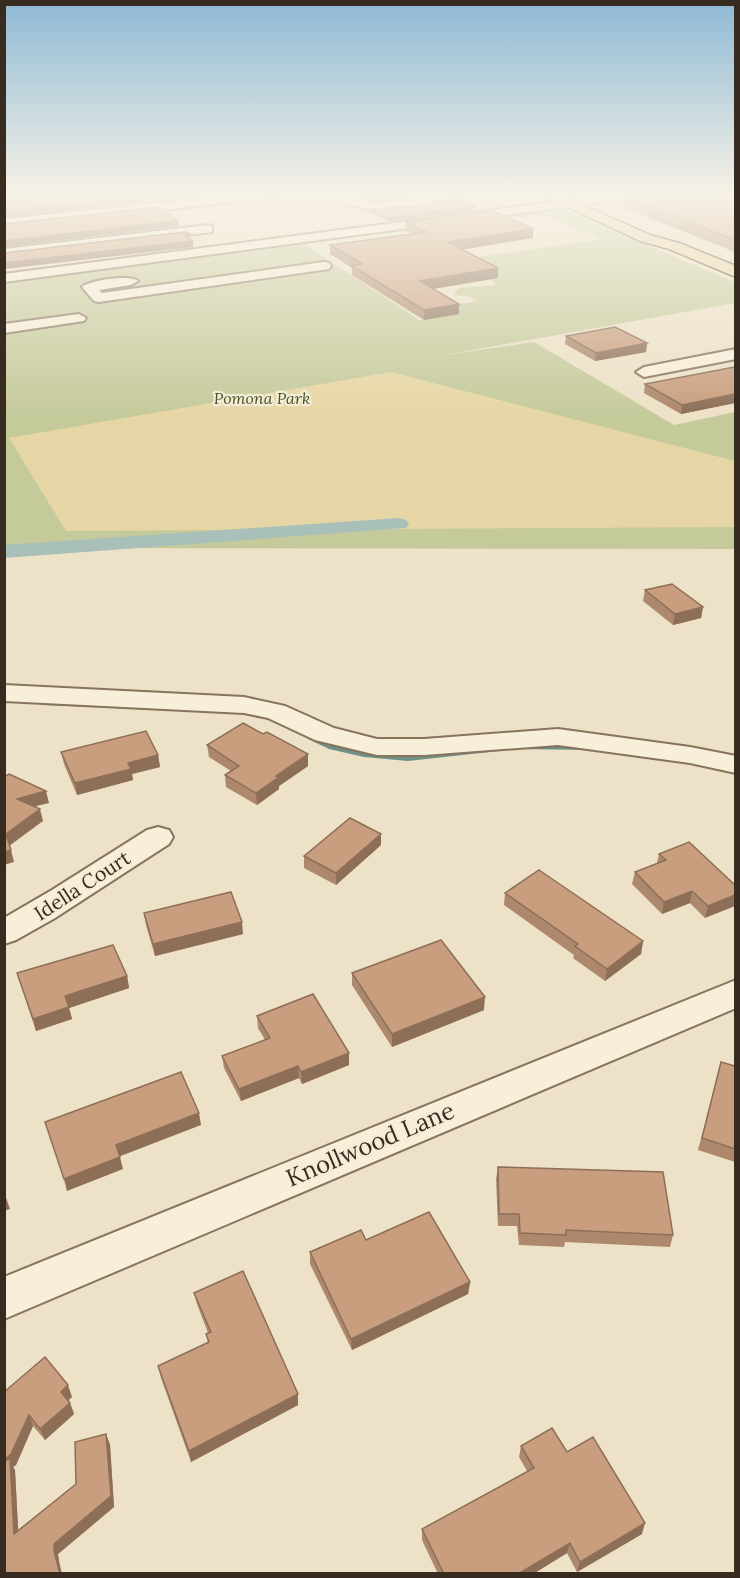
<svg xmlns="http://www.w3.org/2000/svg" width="740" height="1578" viewBox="0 0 740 1578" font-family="Lora,serif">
<rect width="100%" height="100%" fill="#ede1c7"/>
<path fill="#c5ca9b" d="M562,210L578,211L623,235L735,282V303L439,356L534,342L674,425L735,412V549L5,548L4,282L303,243L419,320H424L458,314L454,305L477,301L468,296L455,295L454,293L459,288L496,285L491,280L499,278L464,259L603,239L588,232L576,231L581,230L552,217L502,218Z"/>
<path fill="#e7d6a5" d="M391,372L735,461V527L66,531L9,438Z"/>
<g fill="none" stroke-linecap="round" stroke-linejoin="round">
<g fill="#6f8f87" fill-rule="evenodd">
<path d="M41,701L184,707L188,709L184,711L44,705L40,703Z"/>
<path d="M308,735H314L335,745L364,753L408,757L517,745L591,746L595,748L591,750L517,749L408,761L364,757L329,749L308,739L307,737Z"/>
</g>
<path fill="#a8c0b9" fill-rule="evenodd" d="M399,518L406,520L409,524L406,528L4,558V545Z"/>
<g stroke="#87745d" stroke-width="4">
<g id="minor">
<path d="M248,194H287L281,197L4,227V219Z"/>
<path d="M331,194H347L375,204L445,194L459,196C448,206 392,211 375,210C361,210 342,203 331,194Z"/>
<path d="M616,194H648L642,197L4,282V274Z"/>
<path d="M208,225L212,226V232L4,257V249Z"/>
<path d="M324,262L329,263L331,266L329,269L99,302L94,301L82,287C89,280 131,274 138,281L131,285L99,290L102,293Z"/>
<path d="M79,314L86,318L84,321L4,333V324Z"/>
<path d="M736,349V359L644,377L636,372L644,367Z"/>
<path d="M4,685L244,697L285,706L334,728L377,739H424L558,729L690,747L736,756V773L690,763L558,745L424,755H377L315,740L268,718L244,713L4,701Z"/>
<path d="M158,827L169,830L173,837L169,844L55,918L16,940L4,944V918L52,890L147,830Z"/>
<path d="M736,980V1008L4,1319V1277Z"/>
</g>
</g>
<g stroke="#564231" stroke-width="3">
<path id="major" d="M541,194H558L650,235L679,243L736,266V277L669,249L640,241Z"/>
</g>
<use href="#minor" fill="#f8efda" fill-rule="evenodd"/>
<use href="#major" fill="#eed6a1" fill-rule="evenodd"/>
</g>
<g fill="#ad886c">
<path d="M354,194H428L375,202Z"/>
<path d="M735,194V252L629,210L625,208L626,197Z"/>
<path d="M370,209L475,210L388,221L370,212Z"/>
<path d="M406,222L533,238L462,249L498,268V278L433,289L459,304V314L424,320L352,275V268L330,254V245L413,234L406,231Z"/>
<path d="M566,336L647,343L646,352L595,361L565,344Z"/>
<path d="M735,367V403L681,414L644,393L645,384Z"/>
<path d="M645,590L703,607L701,618L673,625L643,601Z"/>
<path d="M263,734L308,754V766L279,786V789L257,805L226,787L225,775L231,771L209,757L207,745Z"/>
<path d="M61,752L158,755L160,767L132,774L133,780L77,795L64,764Z"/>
<path d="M381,845L336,885L304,868V856Z"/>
<path d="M659,854L735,885L705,918L690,903L662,914L632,884L635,872L657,863Z"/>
<path d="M505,893L643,941L641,954L605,981L573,958L574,955L504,905Z"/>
<path d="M144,913L243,934L155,956L146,925Z"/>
<path d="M17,973L127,976L129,988L69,1008L72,1019L36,1031Z"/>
<path d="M352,973L484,1010L392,1047L352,985Z"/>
<path d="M257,1016L349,1065L302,1084L299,1078L241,1101L224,1068L222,1056L265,1040L258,1028Z"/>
<path d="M721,1062L735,1066V1162L698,1150Z"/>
<path d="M498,1167L673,1235L670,1247L565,1242L564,1247L519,1245L517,1226H498L496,1179Z"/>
<path d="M366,1240L470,1282L468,1294L352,1350L310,1264V1252Z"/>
<path d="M194,1293L298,1405L191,1462L161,1378L158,1366L208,1343L206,1334L208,1333L197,1304Z"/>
<path d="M4,1392L72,1397L68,1400L70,1403L74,1414L45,1440L33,1426L16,1465L13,1467L15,1470L18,1530L76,1484L106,1434L110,1445L114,1507L58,1554L59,1561L4,1574Z"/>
<path d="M521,1446L567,1452L642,1534L577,1572L567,1553L533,1574H438L422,1540V1529L527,1471L519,1457Z"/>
</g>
<g fill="#8d6f58">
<path d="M167,194H216L4,217V211Z"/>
<path d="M392,194H428L375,202V196Z"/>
<path d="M476,206L475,210H473L388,221V218Z"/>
<path d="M178,221V226L4,247V241Z"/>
<path d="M533,229V238L448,252V242Z"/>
<path d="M193,241V247L5,269L4,264V263Z"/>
<path d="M498,268V278L420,291V281Z"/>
<path d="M459,304V314L424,320V310Z"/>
<path d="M647,343L646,352L595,361L596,353Z"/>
<path d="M735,394V403L681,414L682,405Z"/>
<path d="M703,607L701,618L673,625L675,614Z"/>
<path d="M308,754V766L279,786V789L257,805L256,793L276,776Z"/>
<path d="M158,755L160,767L132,774L133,780L77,795L75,783L128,763Z"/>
<path d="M46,791L49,803L20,810L17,799Z"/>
<path d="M40,809L43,821L9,846L6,834Z"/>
<path d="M381,834V845L336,885V873Z"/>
<path d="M11,850L14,862L4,865V852Z"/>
<path d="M692,891L690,903L662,914L664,902Z"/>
<path d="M735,895V906L705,918L708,906Z"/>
<path d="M242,922L243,934L155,956L153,944Z"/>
<path d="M643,941L641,954L605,981L607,969Z"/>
<path d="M127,976L129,988L69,1008L72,1019L36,1031L33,1019L65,996Z"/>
<path d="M485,997L484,1010L392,1047V1034Z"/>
<path d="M349,1053V1065L302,1084L301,1072Z"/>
<path d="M298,1066L299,1078L241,1101L239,1089Z"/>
<path d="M199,1113L201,1125L118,1157L116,1145Z"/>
<path d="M120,1157L123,1169L67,1191L64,1179Z"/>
<path d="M4,1192L10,1209L4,1211Z"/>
<path d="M470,1282L468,1294L352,1350L351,1339Z"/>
<path d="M68,1385L72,1397L65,1403L61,1392Z"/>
<path d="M298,1394V1405L191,1462L189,1451Z"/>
<path d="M70,1403L74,1414L45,1440L40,1429Z"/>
<path d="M29,1415L33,1426L16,1465L13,1467L15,1470L19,1544L14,1534L8,1472L4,1460Z"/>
<path d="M106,1434L110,1445L114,1507L58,1554L59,1561L62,1574H60L54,1551V1544Z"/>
<path d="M645,1523L642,1534L577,1572L580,1562Z"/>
<path d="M570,1543L567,1553L533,1574H518Z"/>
</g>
<g fill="#c99e7e" stroke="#8d6f58" stroke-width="1.5">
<path d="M32,194H167L4,211V196Z"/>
<path d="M369,194H392L375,196Z"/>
<path d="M649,194H735V240L630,199L626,197Z"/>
<path d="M456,197L476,206L388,218L370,209L420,206Z"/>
<path d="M158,207L178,221L4,241V224Z"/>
<path d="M493,211L533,229L448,242L498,268L420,281L459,304L424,310L352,266L362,264L330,245L427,232L406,222Z"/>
<path d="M186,232L190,234L184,235L193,241L4,263V253Z"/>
<path d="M615,327L647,343L596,353L566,336Z"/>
<path d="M735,367V394L682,405L645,384Z"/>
<path d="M672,584L703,607L675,614L645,590Z"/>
<path d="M243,723L263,734L267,732L308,754L276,776L279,777L256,793L225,775L239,766L207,745Z"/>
<path d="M146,731L158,755L128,763L131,769L75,783L61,752Z"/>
<path d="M9,774L46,791L17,799L40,809L6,834L11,850L4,852V777Z"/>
<path d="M350,818L381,834L336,873L304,856Z"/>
<path d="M689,842L735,885V895L708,906L692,891L664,902L635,872L666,860L659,854Z"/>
<path d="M539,870L643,941L607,969L575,946L578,944L505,893Z"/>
<path d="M231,892L242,922L153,944L144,913Z"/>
<path d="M441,940L485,997L392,1034L352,973Z"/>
<path d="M113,945L127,976L65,996L69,1007L33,1019L17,973Z"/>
<path d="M313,994L349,1053L301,1072L298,1066L239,1089L222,1056L270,1038L257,1016Z"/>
<path d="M721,1062L735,1066V1149L702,1138Z"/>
<path d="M181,1072L199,1113L116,1145L120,1157L64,1179L45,1122Z"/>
<path d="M498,1167L663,1172L673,1235L566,1230V1235L520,1233L519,1214H499Z"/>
<path d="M429,1212L470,1282L351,1339L310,1252L361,1230L366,1240Z"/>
<path d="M243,1271L298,1394L189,1451L158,1366L209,1342L206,1334L211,1332L194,1293Z"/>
<path d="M45,1357L68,1385L61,1392L70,1403L40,1429L29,1415L11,1454L4,1460V1392Z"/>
<path d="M552,1428L567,1452L593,1437L645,1523L580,1562L570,1543L518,1574H444L422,1529L534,1468L521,1446Z"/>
<path d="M106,1434L111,1496L54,1544V1551L60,1574H4V1461L10,1459L14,1534L76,1484L75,1442Z"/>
</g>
<linearGradient id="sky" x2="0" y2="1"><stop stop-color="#8eb9d5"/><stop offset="0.47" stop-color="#f7f2e6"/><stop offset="1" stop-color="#f7f2e6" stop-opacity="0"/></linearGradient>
<rect width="740" height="415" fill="url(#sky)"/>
<g text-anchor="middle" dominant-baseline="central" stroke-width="4.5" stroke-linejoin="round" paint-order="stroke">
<g font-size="16" font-style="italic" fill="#485427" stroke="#f4ecd6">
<text x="262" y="398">Pomona Park</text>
</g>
<g font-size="20" fill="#382c20" stroke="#f4ecd6">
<text transform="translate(82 885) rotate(-33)">Idella Court</text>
</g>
<g font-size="24" fill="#382c20" stroke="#f4ecd6">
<text transform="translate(370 1144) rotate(-23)">Knollwood Lane</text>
</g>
</g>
<rect width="740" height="1578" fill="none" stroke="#382c20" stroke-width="12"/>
</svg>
